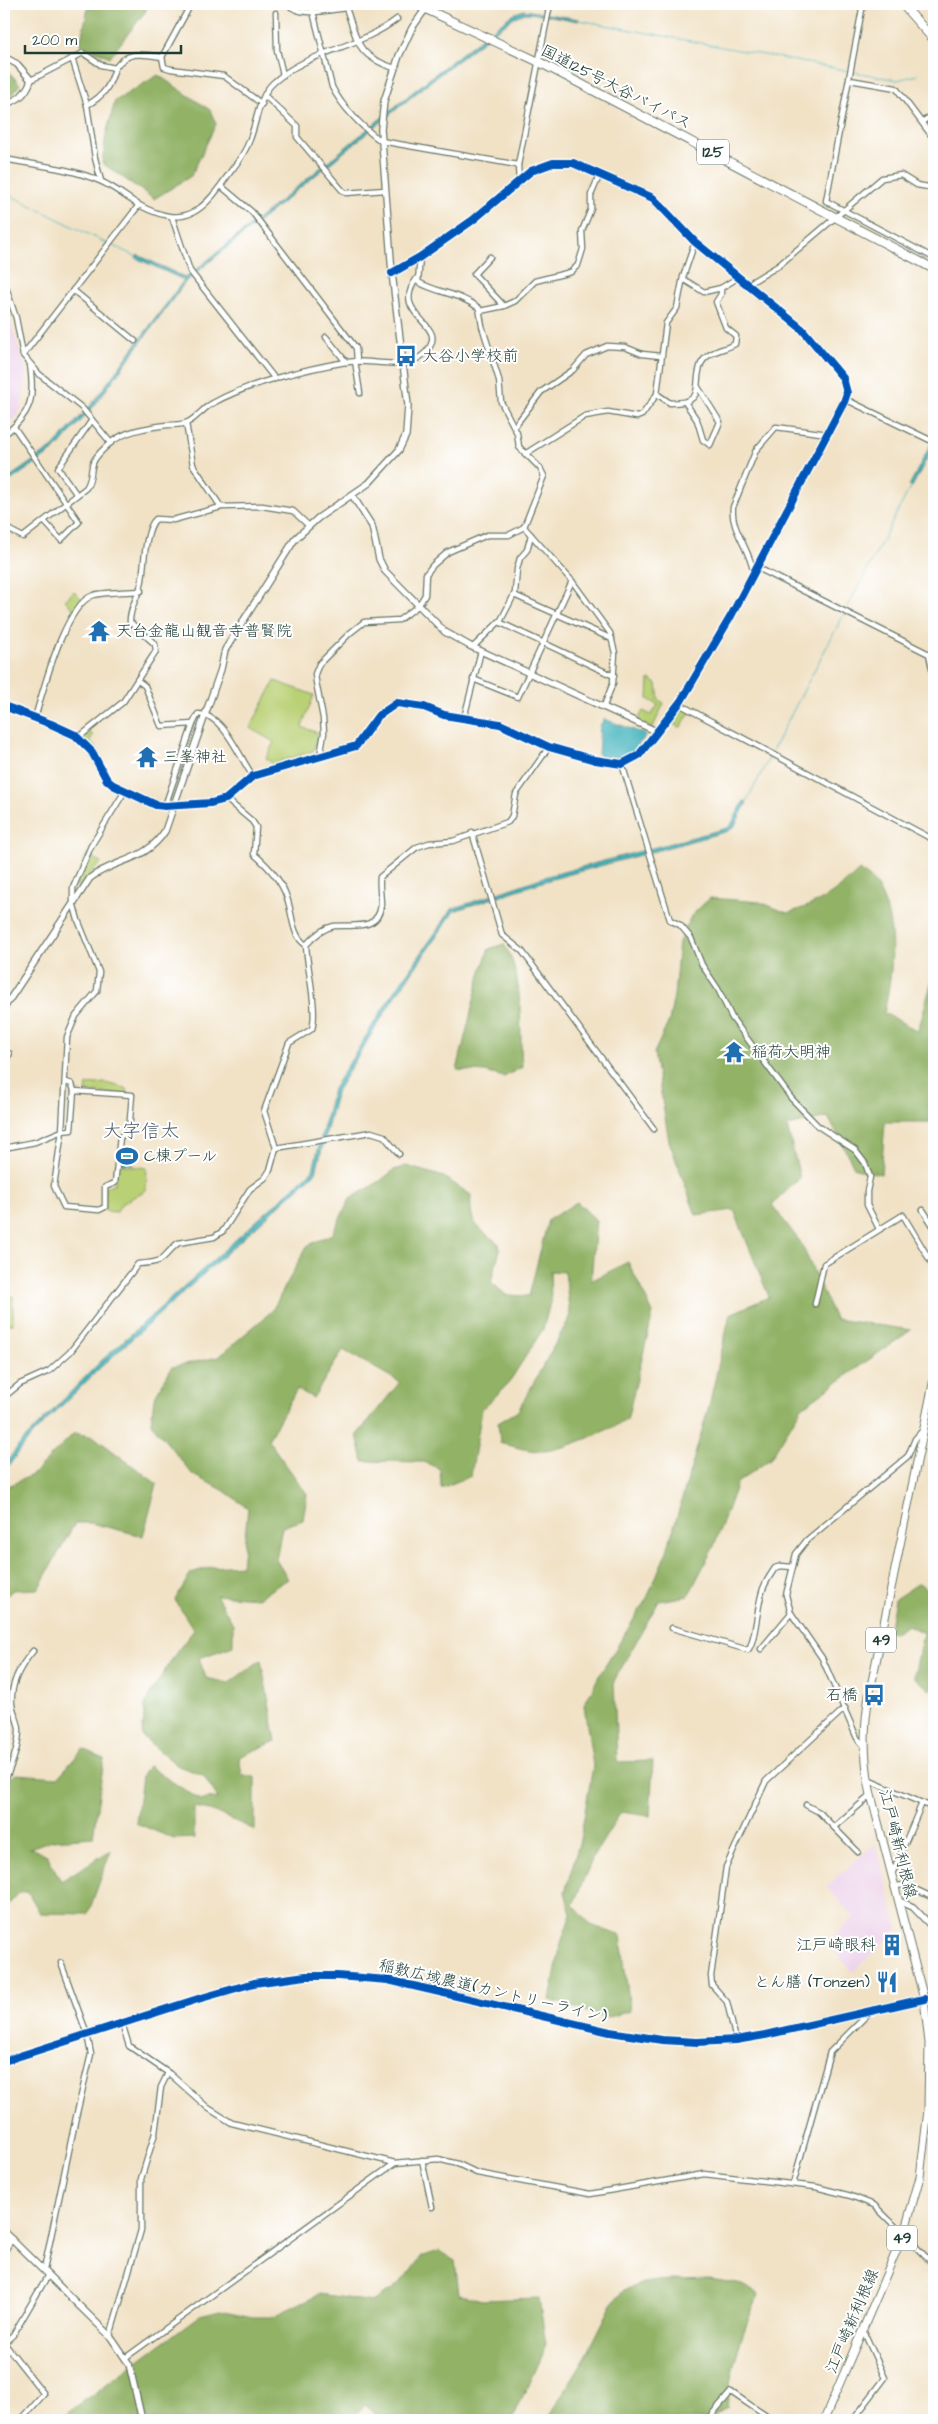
<svg xmlns="http://www.w3.org/2000/svg" width="938" height="2424" viewBox="0 0 938 2424" font-family="'Architects Daughter','Klee One',sans-serif">
<rect width="100%" height="100%" fill="#fff"/>
<filter id="ink" filterUnits="userSpaceOnUse"><feTurbulence type="fractalNoise" baseFrequency=".02" numOctaves="2"/><feDisplacementMap in="SourceGraphic" scale="10" xChannelSelector="R" yChannelSelector="G"/><feConvolveMatrix kernelMatrix="1 2 1 2 8 2 1 2 1" color-interpolation-filters="sRGB"/></filter>
<filter id="wash" filterUnits="userSpaceOnUse"><feTurbulence type="fractalNoise" baseFrequency=".0096" numOctaves="4" result="noise"/><feDisplacementMap in="SourceGraphic" scale="20" xChannelSelector="R" yChannelSelector="G"/><feGaussianBlur stdDeviation="1.12" result="paint"/><feColorMatrix in="noise" values="0 0 0 0 0 0 0 0 0 0 0 0 0 0 0 0 0 1.4 0 .05"/><feComposite in="paint" operator="in"/></filter>
<g filter="url(#wash)">
<rect width="100%" height="100%" fill="#f1e2c6"/>
<g fill="#ecd1ea">
<path d="M4,300L27,376L21,409L14,420L4,429Z"/>
<path d="M876,1843L898,1929L853,1972L827,1943L854,1917L826,1887Z"/>
<path d="M932,2118L934,2121V2157L928,2149Z"/>
</g>
<g fill="#b9d074" stroke="#6c8654">
<path d="M74,591L85,602L76,612L65,600Z"/>
<path d="M649,679L657,684L659,700L664,703L652,729L637,721L643,711L651,715L658,705L648,699Z"/>
<path d="M275,681L314,695L302,727L318,733L313,751L273,764L266,758L274,742L250,728Z"/>
<path d="M679,704L691,711L680,728L668,720Z"/>
<path d="M87,730L93,735L90,740L100,754L95,758L78,738Z"/>
<path d="M87,854L101,863L77,887L76,883Z"/>
<path d="M105,1083L126,1088L128,1095L86,1092L87,1085Z"/>
<path d="M117,1164L147,1168L146,1190L121,1204L117,1212L105,1211V1187L115,1183Z"/>
<path d="M4,1295L13,1296V1324H4Z"/>
</g>
<g fill="#92b266" stroke="#58784d">
<path d="M89,4H148L145,12L110,57L80,44Z"/>
<path d="M4,67L20,84L6,104L4,103Z"/>
<path d="M158,75L210,110L216,124L191,176L154,199L102,163L106,135L115,101Z"/>
<path d="M859,870C863,874 871,877 874,882C899,918 893,972 884,1013L918,1031L934,973V1122H885L881,1174L855,1169L828,1117L787,1126L800,1178L772,1205L801,1243L835,1319L911,1330L802,1407L770,1459L737,1483L714,1546L688,1596L659,1601L614,1681L617,1762L653,1761L650,1816L621,1812L593,1857L573,1905L591,1925L621,1936L630,2011L606,2018L550,2000L561,1943L571,1914L565,1892L580,1840L593,1766L584,1705L599,1676L647,1598L667,1551L709,1406L730,1314L769,1297L734,1210L696,1215L669,1141L654,1053L669,1021L674,996L679,942L691,916L710,898L760,902L787,913C819,904 835,894 859,870Z"/>
<path d="M504,944C525,977 519,1028 522,1067L504,1077L485,1072L457,1070L481,971L489,949Z"/>
<path d="M406,1166L444,1177L471,1195C469,1226 477,1226 499,1244L500,1250L491,1282L506,1295L529,1296L548,1220L577,1202L596,1220L591,1281L628,1262L653,1313L627,1420C607,1430 563,1451 542,1451C528,1451 513,1447 500,1442L498,1423L518,1411L570,1317L565,1272L550,1271L551,1299L543,1329L508,1384L482,1409L471,1476L441,1488L440,1469L424,1462L363,1461L357,1435L400,1382L343,1350L313,1398L297,1389L268,1440L307,1494L303,1520L282,1527L276,1560L288,1579L258,1598L216,1595L233,1624V1646L199,1658L206,1678L229,1683L261,1660L276,1741L239,1757L242,1776H255V1830L210,1810L194,1807V1838L174,1839L136,1823L142,1776L148,1766L200,1800L218,1798L203,1775L178,1766L142,1736L145,1706L151,1693L178,1650L194,1630L175,1600L191,1573L211,1567L242,1565L248,1508L223,1490L193,1475L151,1423L154,1398L172,1367L218,1357L272,1311L307,1246L332,1234L350,1199L380,1181L394,1170Z"/>
<path d="M74,1433L94,1437L157,1484L143,1536L91,1523H75L38,1589L13,1590L4,1598V1488L32,1475Z"/>
<path d="M919,1583L934,1594V1684L930,1690L914,1677L923,1633L908,1625L896,1632H889L895,1599Z"/>
<path d="M83,1749L104,1759L93,1837L52,1840L30,1848L47,1855L61,1881L111,1850L88,1914L40,1913L28,1892L19,1893L4,1909V1784L16,1774L58,1777Z"/>
<path d="M439,2251L455,2261L459,2294L482,2300L539,2298L546,2345L514,2416L508,2420H381L365,2404L351,2420H58L200,2315L220,2310L252,2317H272L319,2294L372,2302L391,2290L407,2276L421,2257Z"/>
<path d="M708,2279L738,2283L759,2294C743,2330 730,2368 727,2408L710,2420H547L586,2356L612,2304L624,2290L649,2281Z"/>
</g>
<g fill="#45b4bd" stroke="#327878">
<path d="M524,10L579,19L578,21L540,14L525,13L514,17L437,76L186,281L94,406L55,450L4,485V481L53,447L92,404L184,280L136,258L138,255L186,278L435,74L513,14Z"/>
<path d="M934,438V445L912,487L909,486Z"/>
<path d="M604,719L645,734V737C629,757 624,762 598,755L600,726Z"/>
<path d="M744,801L747,802L734,827L728,831L545,881L454,911L389,1006L337,1090L316,1172L102,1366L31,1436L4,1472V1466L19,1445L99,1363L313,1170L333,1089L386,1004L452,909L544,877L727,828L731,825Z"/>
<path d="M122,1148L134,1149L133,1164L120,1163Z"/>
</g>
<g fill="none" stroke-linecap="round" stroke-linejoin="round">
<g stroke="#45b4bd" stroke-width="1">
<path d="M579,20L897,80L918,75"/>
<path d="M4,192L108,244"/>
<path d="M111,245L137,257"/>
<path d="M772,751L911,486"/>
<path d="M746,802L771,755"/>
</g>
</g>
</g>
<g filter="url(#ink)">
<g fill="none" stroke-linecap="round" stroke-linejoin="round">
<g stroke="#687767" stroke-width="7">
<g id="minor">
<path d="M287,4C302,18 326,10 346,8"/>
<path d="M311,4L332,87C342,107 363,128 381,141L518,165"/>
<path d="M346,4V8C359,44 356,55 394,68"/>
<path d="M863,4L826,201L934,258"/>
<path d="M276,13L277,50L283,75"/>
<path d="M162,57L164,67L171,69L224,76L262,104"/>
<path d="M72,58L87,105L95,158L101,181"/>
<path d="M31,80L83,53L101,65L115,68C128,50 142,54 162,57L191,4"/>
<path d="M850,80L896,88L934,139"/>
<path d="M265,96L297,126V137L342,190L346,193L385,190"/>
<path d="M87,105C104,96 110,86 115,68"/>
<path d="M922,122L934,114"/>
<path d="M4,159C35,165 71,168 100,181C114,187 126,197 139,205C187,231 204,210 231,171C239,161 246,151 250,139C257,121 259,96 273,83C309,50 358,49 397,19"/>
<path d="M519,184L518,165L550,4"/>
<path d="M221,186L252,212L356,348L357,361"/>
<path d="M172,217L190,271L275,379"/>
<path d="M683,279L704,292L721,288"/>
<path d="M4,281L16,318L23,355L39,374L82,408L111,443"/>
<path d="M748,284L778,266L882,178L901,175L917,185L934,188"/>
<path d="M73,290L135,341"/>
<path d="M504,306L515,301L535,281L571,272L578,265L583,249L582,231L591,209V195L600,174"/>
<path d="M480,311L504,306L474,274L490,257"/>
<path d="M326,337L346,362"/>
<path d="M23,355L139,205"/>
<path d="M355,361L360,393"/>
<path d="M657,394L670,403C708,403 692,386 701,364C707,351 724,350 735,344L736,336L726,328L716,302L721,294V288L739,277"/>
<path d="M845,399L930,440"/>
<path d="M685,402L697,420L703,440L710,445L720,422L698,387"/>
<path d="M186,423L193,465L221,507"/>
<path d="M14,427L79,522L61,540L44,521"/>
<path d="M514,427L541,392L573,370L586,355L607,346L625,347L642,354L661,356"/>
<path d="M4,435C31,414 35,399 30,365"/>
<path d="M525,454L585,416L608,412L637,417L642,415L657,394L666,323L677,308L683,277L695,242"/>
<path d="M77,495L58,468L92,420"/>
<path d="M4,527L23,537L86,488C92,480 90,472 93,463C95,456 105,448 110,443C127,430 146,428 167,425C172,425 180,425 186,423C195,420 203,408 213,403C249,383 305,369 346,362C371,358 407,373 426,352C452,323 388,317 417,278"/>
<path d="M524,527L572,581L610,633L615,653L613,683L604,706"/>
<path d="M756,567L929,654L934,679"/>
<path d="M753,571C750,549 730,529 733,507L756,450L776,427L828,434"/>
<path d="M514,595L612,639"/>
<path d="M499,622L614,676"/>
<path d="M473,647L501,620L515,593L517,569L520,558L527,550L531,535"/>
<path d="M473,679L518,697L572,581"/>
<path d="M137,680L145,686L161,726L193,724"/>
<path d="M679,704L934,840"/>
<path d="M4,706C26,715 55,721 75,736C92,749 94,763 106,779C115,790 151,805 165,806L193,724L198,714C224,714 239,757 253,776"/>
<path d="M35,718C43,691 65,603 94,595C104,592 129,592 141,591"/>
<path d="M464,718L481,651"/>
<path d="M78,738L123,702L156,651L155,644L130,622C129,607 140,595 142,580C144,566 145,528 156,519L173,520L221,507L262,506L293,511L309,526"/>
<path d="M320,756L324,733L323,718L316,682L315,674L319,664L350,633L364,622L399,620L418,606L425,595L426,574L433,565L448,552L487,535H509L524,527L544,476L540,468L519,447L517,433L501,402L499,380L482,326L479,308C461,294 438,293 418,282L420,257"/>
<path d="M622,764L670,920L680,925L691,938L702,965L718,989L732,1018L791,1098L818,1126L855,1150L865,1163L870,1177L867,1191V1205L879,1229"/>
<path d="M185,805L226,799L253,776L356,746L378,716L397,703L424,707L444,715L500,724L549,747L595,760L622,764L639,755L681,701L731,616L844,402L847,393L843,378L802,329L695,242L653,198L573,163H553L531,171L473,220L420,257L392,273"/>
<path d="M472,832L502,935L522,951L654,1129"/>
<path d="M306,945C313,937 323,928 334,926C353,924 378,932 381,905C381,896 379,887 380,877L417,847L429,843L453,841L508,822L512,816L516,794L549,747"/>
<path d="M66,1082L72,1084L74,1091"/>
<path d="M74,1091L132,1095L129,1131L120,1137L115,1183L105,1187V1207L99,1210L64,1207L54,1186L62,1131L71,1130Z"/>
<path d="M4,1148L35,1142L62,1131L67,1037L76,1016L97,991L99,972L78,920L73,902V888L91,846L125,791"/>
<path d="M276,1148L371,1132L384,1136L399,1154"/>
<path d="M923,1210L934,1227"/>
<path d="M815,1304L824,1264L903,1215L934,1267"/>
<path d="M4,1397L20,1384L49,1371L70,1352L138,1264C168,1262 159,1259 178,1243L214,1237L223,1231L250,1189L265,1178L270,1170L276,1148L264,1111L289,1043L312,1029C318,1010 307,968 306,945C291,935 293,914 287,898C282,881 268,866 254,854L256,827L252,821L226,799"/>
<path d="M672,1628L748,1650C756,1641 757,1604 763,1589C766,1581 771,1574 775,1568L781,1566L792,1567"/>
<path d="M761,1649L791,1613"/>
<path d="M865,1747L857,1738L822,1658L791,1613L786,1595L796,1554L807,1540L908,1456L915,1439L922,1431"/>
<path d="M868,1780L934,1808"/>
<path d="M4,1782C11,1767 19,1748 19,1730C19,1721 13,1713 12,1704C10,1684 21,1665 33,1651"/>
<path d="M806,1805L819,1812L858,1852"/>
<path d="M834,1827L871,1795"/>
<path d="M892,1874L922,1803"/>
<path d="M894,1886L906,1885L934,1898"/>
<path d="M122,2023L129,2046L170,2074L208,2108L232,2123L395,2163"/>
<path d="M736,2040L727,2002L712,1985L711,1976L726,1867L766,1781L845,1708"/>
<path d="M422,2160L432,2207"/>
<path d="M793,2184L830,2052L871,2011"/>
<path d="M4,2252L12,2239"/>
<path d="M44,2270L76,2117L91,2054L87,2034L61,1963"/>
<path d="M110,2336L141,2230V2179L155,2133L161,2087L168,2073"/>
<path d="M4,2343L44,2394L21,2420"/>
<path d="M4,2343L13,2335L48,2275"/>
<path d="M125,2358L395,2163L438,2159L458,2164L477,2173L590,2194L704,2174L816,2187L851,2196L874,2205L934,2265"/>
<path d="M707,2420L731,2392L772,2420"/>
<path d="M853,2420L885,2378L863,2330"/>
</g>
</g>
<g stroke="#687767" stroke-width="8">
<g id="tertiary">
<path d="M4,57L17,64L31,80C26,94 18,101 4,104"/>
<path d="M352,495L372,526L379,559L385,571L445,632L470,646L658,732"/>
<path d="M4,1008L90,878C117,858 145,862 165,831L221,669L225,650L295,539L318,518L369,483L399,450L406,435L408,405L392,273L381,129L384,101L399,56L412,28L429,4"/>
<path d="M4,1055L9,1054"/>
<path d="M899,1901L913,1907L934,1929"/>
<path d="M4,2061L198,1999L254,1983L306,1976H337L388,1980L610,2032L662,2040L697,2042L736,2040L765,2035L924,1999"/>
<path d="M4,2232L110,2336L129,2364L142,2420"/>
</g>
</g>
<g stroke="#687767" stroke-width="9">
<path id="secondary" d="M924,1999L934,1996"/>
</g>
<g stroke="#687767" stroke-width="9">
<path id="primary" d="M824,2420L904,2233L920,2177L928,2110L929,2043L924,1999L871,1795C864,1762 863,1729 869,1696L934,1379"/>
</g>
<g stroke="#687767" stroke-width="10">
<g id="trunk">
<path d="M415,4L539,62L934,269"/>
<path d="M902,4L934,40"/>
</g>
</g>
<use href="#minor" stroke="#fff" stroke-width="4.5"/>
<use href="#tertiary" stroke="#fff" stroke-width="5.5"/>
<use href="#secondary" stroke="#fff" stroke-width="6"/>
<use href="#primary" stroke="#fff" stroke-width="7"/>
<use href="#trunk" stroke="#fff" stroke-width="8"/>
<g stroke="#687767" stroke-width="7" stroke-linecap="butt">
<path id="minor-bridge" d="M165,806L185,805"/>
</g>
<use href="#minor-bridge" stroke="#fff" stroke-width="4.5"/>
<g stroke="#fff" stroke-width="11">
<g id="cycleway">
<path d="M4,706L51,724L75,735L92,752L107,780L113,785L156,805L165,806L211,803L226,799L253,776L356,746L378,716L397,703L424,707L444,715L500,724L549,747L595,760L622,764L639,755L681,701L731,616L844,402L847,393L843,378L802,329L695,242L653,198L573,163H553L531,171L473,220L420,257L392,273"/>
<path d="M4,2061L198,1999L254,1983L306,1976H337L388,1980L610,2032L662,2040L697,2042L736,2040L765,2035L924,1999"/>
</g>
</g>
<use href="#cycleway" stroke="#0057b8" stroke-width="8"/>
</g>
</g>
<defs>
<g id="bus-bare" transform="scale(1.725)"><path d="M-5-6H5V4H4V6H2V4H-2V6H-4V4H-5ZM-3.5-4V0h7V-4ZM-3.5 1.2v1.5H-2V1.2ZM2 1.2v1.5H3.5V1.2Z" fill="#1f6fb2" stroke="#fff" stroke-width="2.5" paint-order="stroke"/></g>
<g id="temple-bare" transform="scale(1.725)"><path d="M0-6L5-2H3V0L6.5 2.5H4V6H1.5V3h-3V6H-4V2.5H-6.5L-3 0V-2H-5Z" fill="#1f6fb2" stroke="#fff" stroke-width="2.5" paint-order="stroke"/></g>
<g id="stadium-bare" transform="scale(1.725)"><path d="M0-5a6.5 5 0 1 0 0 10a6.5 5 0 1 0 0-10ZM-3.5-1.8h7v3.6h-7Z" fill="#1f6fb2" stroke="#fff" stroke-width="2.5" paint-order="stroke"/></g>
<g id="building-bare" transform="scale(1.725)"><path d="M-4-6H4V6H1V3H-1V6H-4ZM-2.5-4.3h1.7v1.8h-1.7ZM.8-4.3h1.7v1.8H.8ZM-2.5-1h1.7V.8h-1.7ZM.8-1h1.7V.8H.8Z" fill="#1f6fb2" stroke="#fff" stroke-width="2.5" paint-order="stroke"/></g>
<g id="restaurant-bare" transform="scale(1.725)"><path d="M-5-6h1v4h1v-4h1v4h1v-4h1v5L-1.5 .5V6h-2V.5L-5-1ZM5-6V6H3V1.5H1.5Q1.5-4 5-6Z" fill="#1f6fb2" stroke="#fff" stroke-width="2.5" paint-order="stroke"/></g>
</defs>
<g fill-rule="evenodd">
<use href="#bus-bare" x="406" y="356"/>
<use href="#temple-bare" x="99" y="631"/>
<use href="#temple-bare" x="147" y="757"/>
<use href="#temple-bare" x="734" y="1052"/>
<use href="#stadium-bare" x="127" y="1156"/>
<use href="#bus-bare" x="874" y="1695"/>
<use href="#building-bare" x="892" y="1945"/>
<use href="#restaurant-bare" x="887" y="1982"/>
</g>
<g text-anchor="middle" dominant-baseline="central" stroke-width="4" stroke-linejoin="round" paint-order="stroke">
<g fill="#fff" stroke="#627771" stroke-width="1">
<rect x="697" y="139.5" width="32" height="25" rx="4"/>
<rect x="866" y="1627.5" width="30" height="25" rx="4"/>
<rect x="887" y="2225.5" width="30" height="25" rx="4"/>
</g>
<g font-size="15" font-weight="bold" fill="#1f3d34">
<text x="713" y="152">125</text>
<text x="881" y="1640">49</text>
<text x="902" y="2238">49</text>
</g>
<g font-size="16" fill="#1f3d34" stroke="#fff">
<text transform="translate(616 87) rotate(27)">国道125号大谷バイパス</text>
<text transform="translate(898 1844) rotate(76)">江戸崎新利根線</text>
<text transform="translate(493 1991) rotate(13)">稲敷広域農道(カントリーライン)</text>
<text transform="translate(852 2321) rotate(-67)">江戸崎新利根線</text>
</g>
<g font-size="16" fill="#1f3d34" stroke="#fff" text-anchor="start">
<text x="422" y="356">大谷小学校前</text>
<text x="116" y="631">天台金龍山観音寺普賢院</text>
<text x="163" y="757">三峯神社</text>
<text x="751" y="1052">稲荷大明神</text>
<text x="144" y="1156">C棟プール</text>
<text x="858" y="1695" text-anchor="end">石橋</text>
<text x="876" y="1945" text-anchor="end">江戸崎眼科</text>
<text x="870" y="1982" text-anchor="end">とん膳 (Tonzen)</text>
</g>
<g font-size="19" fill="#546470" stroke="#fff">
<text x="141" y="1131">大字信太</text>
</g>
</g>
<rect width="938" height="2424" fill="none" stroke="#fff" stroke-width="20"/>
<path d="M25 45v8h156v-8" fill="none" stroke="#1f3d34" stroke-width="2.5"/>
<text x="32" y="45" font-size="15" fill="#1f3d34" stroke="#ffffff" stroke-width="4" paint-order="stroke">200 m</text>
</svg>
